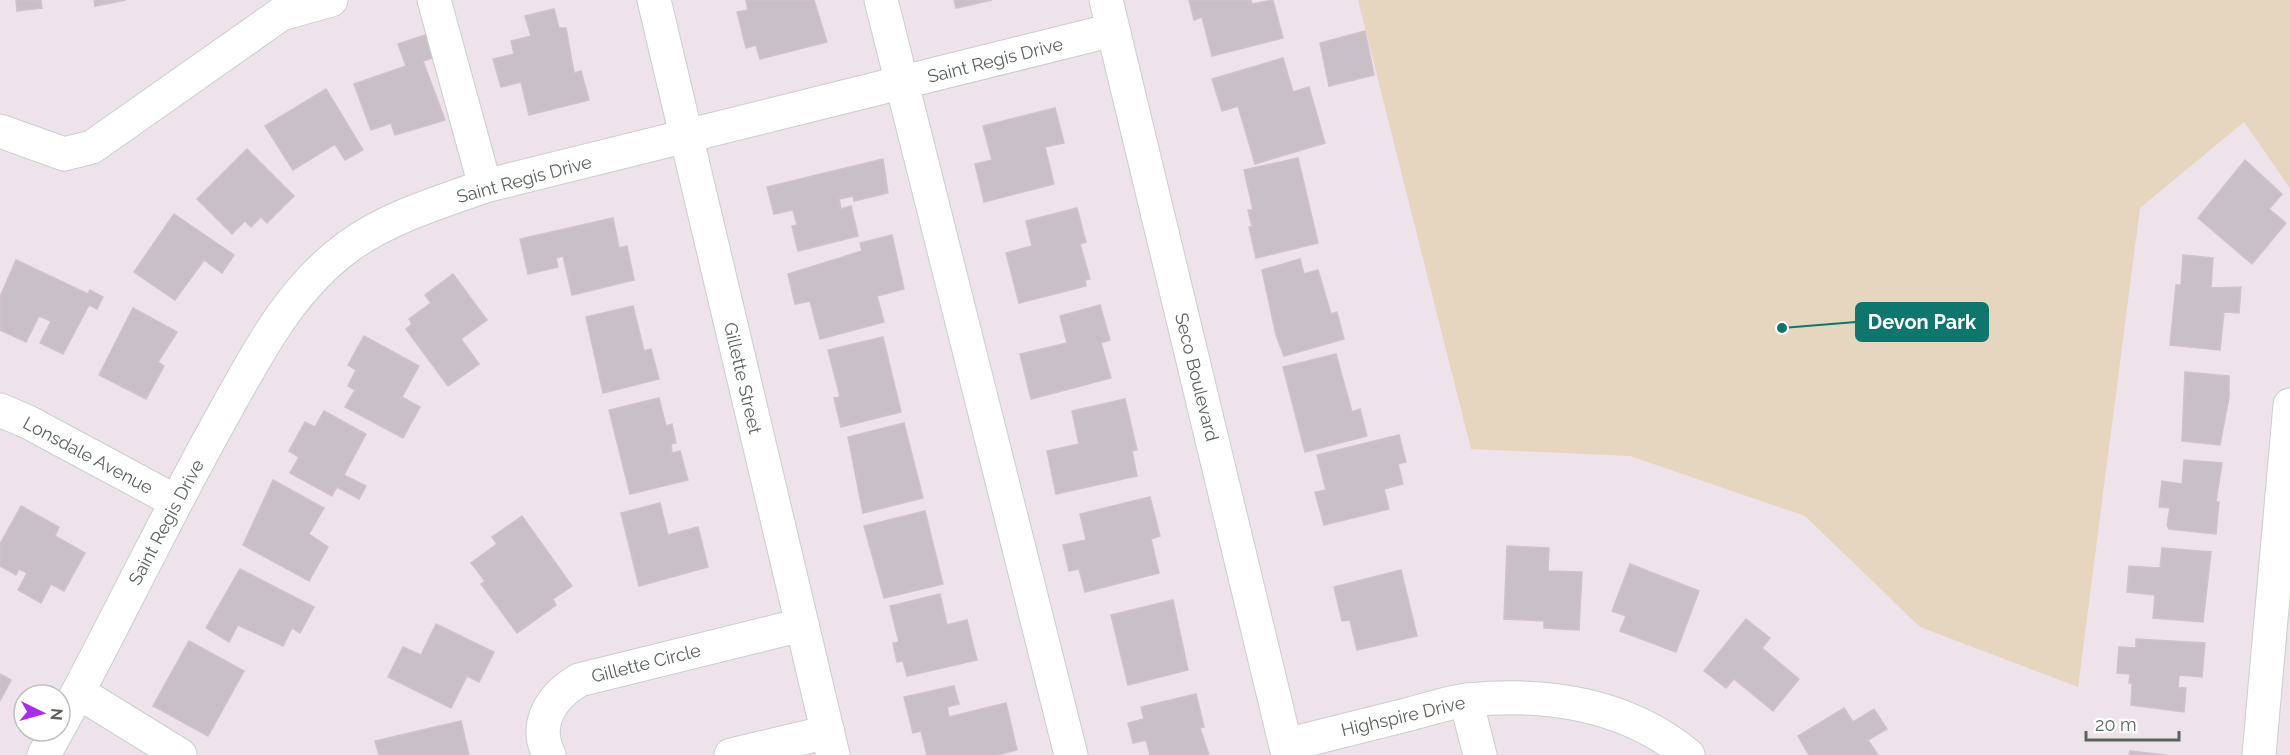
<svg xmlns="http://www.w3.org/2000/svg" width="2290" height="755" viewBox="0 0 2290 755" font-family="Raleway,sans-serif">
<rect width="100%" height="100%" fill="#eee3ea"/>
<path fill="#e6d5bf" d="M1358,0H2290V188L2244,122L2140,208L2078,687L1920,627L1805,516L1630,456L1471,449Z"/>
<g fill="#c9bfc6" stroke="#d2c1ce" stroke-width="1.5">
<path d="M16,0H41L42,8L17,11Z"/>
<path d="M94,0H126L95,6Z"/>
<path d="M746,0H814L827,42L760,59L756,45L746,48L737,12L748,10Z"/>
<path d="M954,0H992L956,8Z"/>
<path d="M1189,0H1251L1252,4L1273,0L1283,38L1212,56L1202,17L1194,20Z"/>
<path d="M554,9L559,28H566L574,73L581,71L589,100L529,115L521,82L501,87L493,59L514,54L511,41L531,36L525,16Z"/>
<path d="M1365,31L1374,75L1329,86L1320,43Z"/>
<path d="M425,35L433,58L423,61L445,120L395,135L391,123L371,130L354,84L406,66L398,44Z"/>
<path d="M1283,58L1293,92L1309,87L1325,143L1255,164L1238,106L1222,111L1212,79Z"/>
<path d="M326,89L363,150L345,160L335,144L293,170L265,126Z"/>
<path d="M1055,108L1064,143L1045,147L1054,184L984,202L975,164L992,160L983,126Z"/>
<path d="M247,149L294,196L267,223L261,217L251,227L245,221L232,234L197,199Z"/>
<path d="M1298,158L1318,243L1256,258L1249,227H1252L1248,210H1253L1244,170Z"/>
<path d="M883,159L888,193L854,201L853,196L839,199L841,209L851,206L858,236L798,251L792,226L797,225L793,210L774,214L767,187Z"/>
<path d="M2245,160L2282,194L2269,209L2286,223L2252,264L2198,218Z"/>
<path d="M1077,208L1086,242L1080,244L1090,279L1085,280L1086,286L1019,303L1006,253L1032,246L1026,221Z"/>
<path d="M174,214L234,255L222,273L204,260L175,300L134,272Z"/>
<path d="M613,218L619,248L627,246L634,280L572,295L563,256L556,258L558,267L528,274L520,239Z"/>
<path d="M892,235L904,289L877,296L884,322L820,339L810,301L795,304L788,274L862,251L860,243Z"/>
<path d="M2183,255L2213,258L2211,288L2241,287L2239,313L2224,312L2220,350L2170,345L2176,285H2181Z"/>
<path d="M1300,259L1304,274L1318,270L1331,314L1337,312L1344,339L1284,356L1276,335L1262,270Z"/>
<path d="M16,260L88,294L90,290L103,297L97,309L89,305L63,354L40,343L51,321L39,316L26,342L0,330V297Z"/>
<path d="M453,274L487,320L461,339L479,364L448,386L406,329L412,324L409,319L431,303L425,295Z"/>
<path d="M1100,305L1110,340L1101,343L1111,378L1031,399L1020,354L1067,343L1060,316Z"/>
<path d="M633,306L644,351L651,349L659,379L603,393L586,317Z"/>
<path d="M133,308L177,332L158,362L164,366L146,399L99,375Z"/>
<path d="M364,336L419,366L402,397L420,407L403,438L345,407L355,390L348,386L356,370L348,365Z"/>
<path d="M883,337L901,412L841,427L834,398L840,397L828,350Z"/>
<path d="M1336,354L1352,412L1360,409L1367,436L1305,452L1283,367Z"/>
<path d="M2185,372L2229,376V397L2220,445L2182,441Z"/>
<path d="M659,398L666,426L672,424L676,443L671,444L672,453L680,451L688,480L630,494L609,410Z"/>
<path d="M1125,399L1137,450L1132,451L1137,476L1056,494L1047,451L1079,444L1072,411Z"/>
<path d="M324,411L366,434L344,475L366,486L359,499L337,487L332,496L290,473L299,457L289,451L305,422L315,427Z"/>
<path d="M904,423L923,498L863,513L848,437Z"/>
<path d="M1399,435L1406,462L1398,464L1403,484L1384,489L1389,509L1324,525L1315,492L1326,490L1317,455Z"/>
<path d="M2184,460L2222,463L2216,502H2219L2216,534L2169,529L2167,525L2170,508L2159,507L2162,481L2182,484Z"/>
<path d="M273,480L324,508L309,534L328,547L309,581L243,545Z"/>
<path d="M1150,497L1160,536L1151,539L1159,573L1085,592L1079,569L1069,571L1063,545L1086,540L1080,514Z"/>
<path d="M660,503L668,535L698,527L708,567L639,586L621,513Z"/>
<path d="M21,506L59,527L55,536L85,553L64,591L51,584L41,603L18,590L27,573L19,569L16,575L0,566V544Z"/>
<path d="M925,511L943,584L884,598L864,526Z"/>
<path d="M522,516L572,586L553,599L556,605L517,633L481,584L485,581L471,563L497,544L492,537Z"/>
<path d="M1507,546L1549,548L1548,571L1582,572L1579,630L1544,628V621L1504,619Z"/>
<path d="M2162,548L2211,552L2203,622L2153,618L2155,595L2127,592L2129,566L2160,568Z"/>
<path d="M1630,564L1699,591L1676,652L1620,631L1626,616L1612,611Z"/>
<path d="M240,569L314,607L300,633L292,628L283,646L238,625L229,642L206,628Z"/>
<path d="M1401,570L1417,636L1357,650L1350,620L1342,621L1334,587Z"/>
<path d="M940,594L947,625L967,620L977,660L907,676L903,661L897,662L893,643L899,642L890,606Z"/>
<path d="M1173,600L1188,670L1128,685L1111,615Z"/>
<path d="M1746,619L1770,638L1762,648L1799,679L1773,711L1734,679L1726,688L1704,671Z"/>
<path d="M436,624L494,652L479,682L467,676L451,708L388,677L403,647L421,655Z"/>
<path d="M2136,639L2205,643L2202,677L2179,675L2178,688H2186L2184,712L2131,705L2132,683H2129L2130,674L2117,673L2119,647L2136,648Z"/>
<path d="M189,641L244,671L208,736L153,706Z"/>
<path d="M0,674L11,680L0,701Z"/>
<path d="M954,686L959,704L947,707L949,717L1006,703L1017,750L997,755H927L921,731L913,733L904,697Z"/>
<path d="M1196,694L1204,727L1200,728L1209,755H1150L1146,740L1133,743L1128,723L1144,719L1141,707Z"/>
<path d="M1844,708L1853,722L1874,709L1887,729L1868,740L1878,755H1809L1798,736Z"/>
<path d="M461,721L469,755H379L375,741Z"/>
<path d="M2130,751L2166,755H2129Z"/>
</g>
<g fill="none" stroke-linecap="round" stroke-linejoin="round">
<g stroke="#c9d0cb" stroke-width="35">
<g id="minor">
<path d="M434,0L485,186"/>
<path d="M654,0L833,755"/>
<path d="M881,0L1071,755"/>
<path d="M1106,0L1288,755"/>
<path d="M0,131L64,154L92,147L281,14L331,0"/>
<path d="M0,410L28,422L175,501"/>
<path d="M78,692L180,755"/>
<path d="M1466,700L1480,755"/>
<path d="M60,726C114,626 163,523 218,424C254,360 287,291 349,246C389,217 438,203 485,186L1113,30"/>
<path d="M1286,745C1327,735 1369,724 1410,714C1429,709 1449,702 1468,700C1546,692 1626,704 1688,755"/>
<path d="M44,755L57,731"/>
<path d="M549,755C533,723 552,696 579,680L801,625"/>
<path d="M731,755L828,732"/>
<path d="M2259,755L2290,405"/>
</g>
</g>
<use href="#minor" stroke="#fff" stroke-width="33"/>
</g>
<g text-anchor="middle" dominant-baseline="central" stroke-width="4.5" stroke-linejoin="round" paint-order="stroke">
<g font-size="18" fill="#5b645c" stroke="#fff">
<text transform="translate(995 60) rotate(-14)">Saint Regis Drive</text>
<text transform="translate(524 179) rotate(-15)">Saint Regis Drive</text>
<text transform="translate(1197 377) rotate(76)">Seco Boulevard</text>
<text transform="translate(743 378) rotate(77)">Gillette Street</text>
<text transform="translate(88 455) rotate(28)">Lonsdale Avenue</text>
<text transform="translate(166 522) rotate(-62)">Saint Regis Drive</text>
<text transform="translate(646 663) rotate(-14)">Gillette Circle</text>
<text transform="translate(1403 716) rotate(-13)">Highspire Drive</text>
</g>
</g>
<path fill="none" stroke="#0f766e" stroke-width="2" d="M1782 328L1856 322"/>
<circle fill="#0f766e" stroke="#fff" stroke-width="2" cx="1782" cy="328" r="6"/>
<rect fill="#0f766e" stroke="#0f766e" stroke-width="2" x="1856" y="303" width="132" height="38" rx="6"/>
<g font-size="20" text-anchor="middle" font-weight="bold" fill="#fff">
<text x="1922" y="329">Devon Park</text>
</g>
<g transform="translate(42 713) rotate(95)"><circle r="28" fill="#ffffff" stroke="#bdc1be" stroke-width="1.5"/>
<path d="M0-4.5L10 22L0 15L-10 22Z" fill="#a92de9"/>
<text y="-9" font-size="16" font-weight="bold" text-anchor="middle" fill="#5b645c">N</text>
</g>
<path d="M2086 731v9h93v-9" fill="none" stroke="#5b645c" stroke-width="3"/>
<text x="2095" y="731" font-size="18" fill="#5b645c" stroke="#ffffff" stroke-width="4.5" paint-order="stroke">20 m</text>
</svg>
